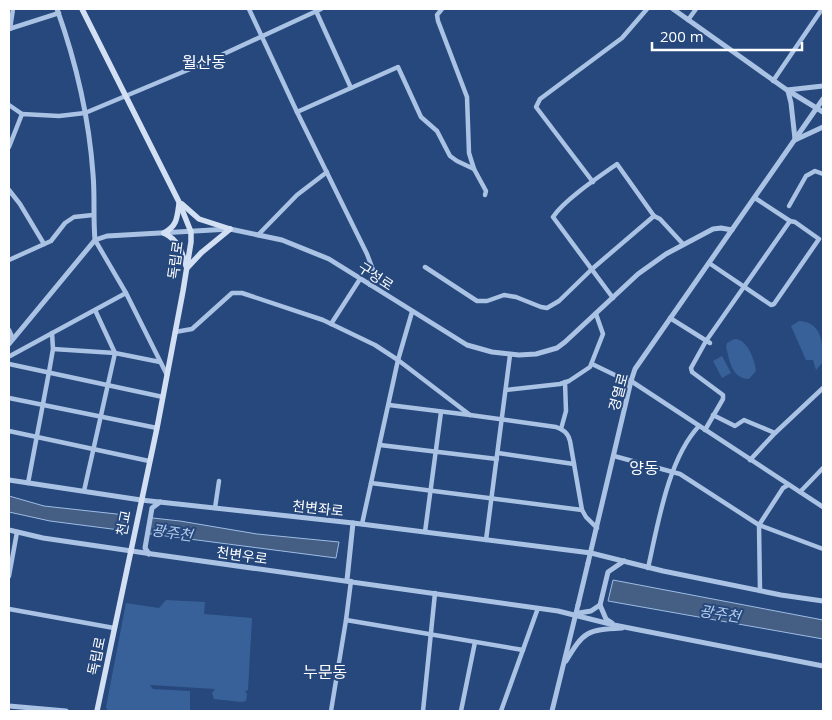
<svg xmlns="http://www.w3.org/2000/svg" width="832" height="720" viewBox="0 0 832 720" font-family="'Open Sans','Noto Sans KR',sans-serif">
<rect width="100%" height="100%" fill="#26487c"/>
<g fill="#396199">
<path d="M799,321C822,322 823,343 823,362L816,370L813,360H806L791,326Z"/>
<path d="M734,339C747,338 755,360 756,371L749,379C731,378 730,361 726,347L727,343Z"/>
<path d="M722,356L731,373L722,378L713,361Z"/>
<path d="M166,600L205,602L204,614L252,618L248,690L245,691L247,694L246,701L241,702L214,699L212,693L215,689L150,685L153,689L190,691V711H108L106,707L126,603L159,608Z"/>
</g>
<g fill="#455f84" stroke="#9ebce5">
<path d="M9,496L44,506L180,521L257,534L339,542L336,558L50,521L9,512Z"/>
<path d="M613,580L823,620V639L608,601Z"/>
</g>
<path fill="#26487c" d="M129,512L152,515L148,536L126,533Z"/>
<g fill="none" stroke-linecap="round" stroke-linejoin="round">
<g stroke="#aac2e4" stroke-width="4.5">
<path d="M249,9L297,112"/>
<path d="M442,9L437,15L438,21L467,97L469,153L474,169L486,191L485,195"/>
<path d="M316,11L351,88"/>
<path d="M688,20L696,9"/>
<path d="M9,29L59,13"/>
<path d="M10,29L13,9"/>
<path d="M773,81L822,9"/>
<path d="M9,105L22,114"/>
<path d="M9,147L22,114L59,116L85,113L202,64L321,9"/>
<path d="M593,182L536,107L540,99L622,38L647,9"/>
<path d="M9,190L20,204L44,244"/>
<path d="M789,206L806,176L815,171L823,174"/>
<path d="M258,235L297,195L327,172"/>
<path d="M95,240L126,293L167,375"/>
<path d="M9,260L51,241L65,223L74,217L93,215"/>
<path d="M709,263L771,305L774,304L819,239L795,222L790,221"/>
<path d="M425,267L477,301H487L504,295L516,297L541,307L547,308L559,301L592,269L654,216"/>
<path d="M370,285L373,270L367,254L297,112L398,67L421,117L437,131L450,156L457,161L474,169"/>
<path d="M613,298L553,217C564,200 600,176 617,164L654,216L660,219L683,244"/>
<path d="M670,318L710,343"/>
<path d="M331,324L360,279"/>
<path d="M9,330L13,339"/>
<path d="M175,332L192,329L232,293H242L323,320L375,345L398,360L470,415"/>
<path d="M53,349L115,353L160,362"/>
<path d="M10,356L126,293"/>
<path d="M9,364L163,397"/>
<path d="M592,364L619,377L631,381L823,507"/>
<path d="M506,390L560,384L569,381L590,367L603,334L596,314"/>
<path d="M9,398L157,428"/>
<path d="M389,405L470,415L556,427C564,430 568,433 570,441L582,510L586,517L597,528"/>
<path d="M713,415L735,426L744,420L775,433"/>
<path d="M561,429L566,411L565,382"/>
<path d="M705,430L723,399V395L692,372L691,368L706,341L790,221L755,198"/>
<path d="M9,431L149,461"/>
<path d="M380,445L497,459"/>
<path d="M498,453L574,464"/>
<path d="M614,456L680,474L759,525L823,549"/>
<path d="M750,460L775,433L823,388"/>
<path d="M28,483L49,372L53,349L52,333"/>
<path d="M371,483L582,510"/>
<path d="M84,491L115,353L95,310"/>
<path d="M800,492L823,468"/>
<path d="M215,508L219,481"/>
<path d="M362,524L398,360L412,312"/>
<path d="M425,532L441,412"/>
<path d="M486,540L510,355"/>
<path d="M648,568C658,524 668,459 699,426"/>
<path d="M9,576L17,532"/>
<path d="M760,591L759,525L783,488L788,485"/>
<path d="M9,609L114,628"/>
<path d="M346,620L523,650"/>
<path d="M331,711L346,620L351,581"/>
<path d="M423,711L435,593"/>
<path d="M461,711L475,642"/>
<path d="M501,711L538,608"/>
</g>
<g stroke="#aac2e4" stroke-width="5">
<path d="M57,9C76,62 89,118 93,174C95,196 93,218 95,240"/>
<path d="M673,9L787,90L823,112"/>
<path d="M787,90L823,86"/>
<path d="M788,91L791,103L795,139"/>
<path d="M795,140L823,127"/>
<path d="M9,344L95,240L107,236L230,229L282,240L329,259L467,345L492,352L519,355L536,354L557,348L565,342L638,274L666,254L713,229L721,228L732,230"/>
<path d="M9,480L141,500L353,523L591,553L663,571L781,595L823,601"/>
<path d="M9,530L43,538L152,554L558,611L614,625L823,666"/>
<path d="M149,554L145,548L152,508L160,502"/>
<path d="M588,563L631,381L635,369L823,99"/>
<path d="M347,580L353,523"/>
<path d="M600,605L606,619L612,623"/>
<path d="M579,613L591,611L600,605L608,572L624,561"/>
<path d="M566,661C584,631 587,630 622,628"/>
<path d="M9,706L66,711"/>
<path d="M552,711L578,605"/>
</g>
<g stroke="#d3e0f4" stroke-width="5.5">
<path d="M82,9L179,202L191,232V242L183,291L157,428L97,711"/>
<path d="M182,204L199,219L230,229"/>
<path d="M164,233C178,240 182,251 186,266"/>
<path d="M164,233C177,226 177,218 179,204"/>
<path d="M187,268L202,252L230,229"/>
</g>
<path stroke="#aac2e4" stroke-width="5" d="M578,605L588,563"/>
</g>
<g text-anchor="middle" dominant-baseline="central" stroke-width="4" stroke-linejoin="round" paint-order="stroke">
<g font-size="14" fill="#fff" stroke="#26487c">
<text transform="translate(175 260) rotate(-82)">독립로</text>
<text transform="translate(376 276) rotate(33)">구성로</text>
<text transform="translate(618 392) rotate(-75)">경열로</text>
<text transform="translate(318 508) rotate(6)">천변좌로</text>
<text transform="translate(123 523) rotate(-79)">천교</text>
<text transform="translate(242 555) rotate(8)">천변우로</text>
<text transform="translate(96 656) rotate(-78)">독립로</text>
</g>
<g font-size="15" font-style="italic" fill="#b5ccec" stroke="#26487c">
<text transform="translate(172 532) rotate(8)">광주천</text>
<text transform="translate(720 613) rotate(9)">광주천</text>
</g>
<g font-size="16" fill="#fff" stroke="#26487c">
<text x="204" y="62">월산동</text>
<text x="644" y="468">양동</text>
<text x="325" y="672">누문동</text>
</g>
</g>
<rect width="832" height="720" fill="none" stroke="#ffffff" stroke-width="20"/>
<path d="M652 42v8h150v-8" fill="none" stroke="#ffffff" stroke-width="2.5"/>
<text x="660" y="42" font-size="15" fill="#ffffff" stroke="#26487c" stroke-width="4" paint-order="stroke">200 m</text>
</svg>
